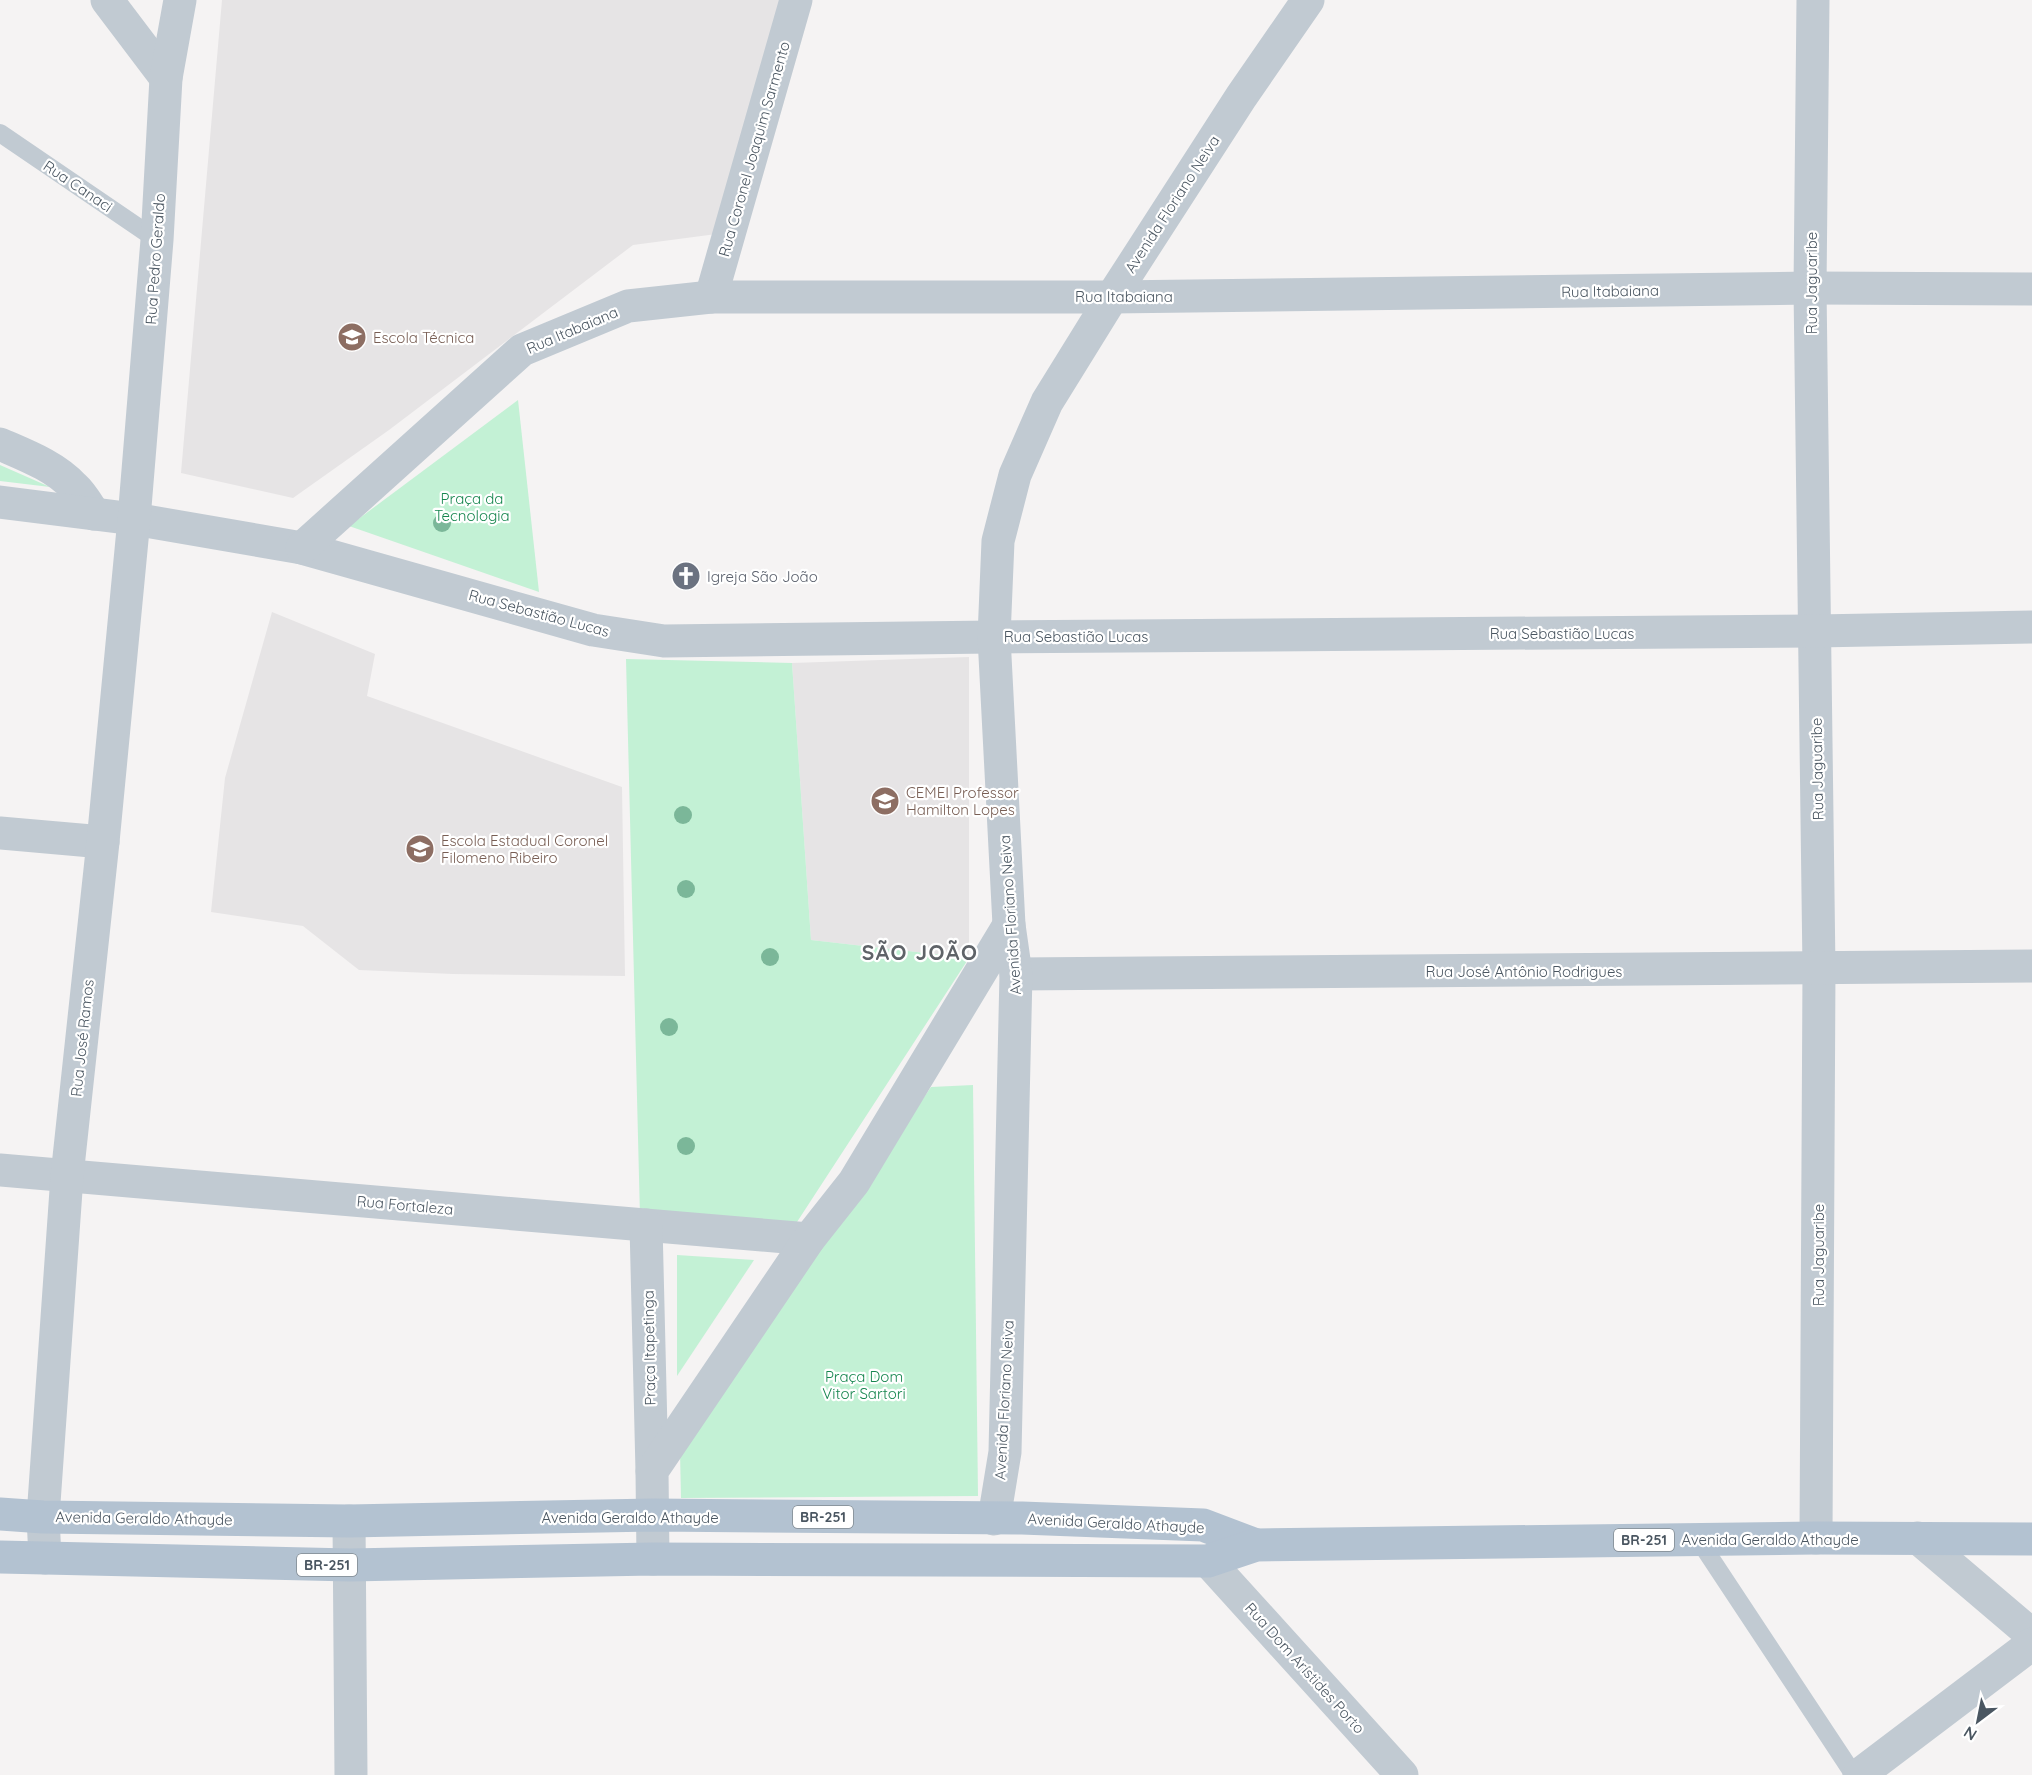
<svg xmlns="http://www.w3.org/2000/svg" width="2032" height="1775" viewBox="0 0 2032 1775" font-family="Quicksand,sans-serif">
<rect width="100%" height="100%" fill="#f5f3f3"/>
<g fill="#e6e4e5">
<path d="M222,0H782L724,233L633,245L389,430L293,498L181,473Z"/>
<path d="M272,612L375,654L367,696L622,787L625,976L453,974L359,970L303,926L211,912L225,778Z"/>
<path d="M969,657V958L811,940L792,663Z"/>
</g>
<g fill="#c3f1d5">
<path d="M518,400L539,592L349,526Z"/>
<path d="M0,465L50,487L0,481Z"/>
<path d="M626,659L792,663L811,940L969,958L797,1222L640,1217Z"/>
<path d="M973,1085L978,1496L681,1498L680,1451L931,1087Z"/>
<path d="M677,1255L754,1260L677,1376Z"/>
</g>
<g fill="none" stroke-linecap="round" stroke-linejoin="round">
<g stroke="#c1cad2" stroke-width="18">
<path d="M0,133L157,240"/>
<path d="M1698,1539L1854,1775"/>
</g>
<g stroke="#c1cad2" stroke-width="33">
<path d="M107,0L166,78"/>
<path d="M1813,0L1810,288L1819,969L1816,1538"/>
<path d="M711,297L796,0"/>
<path d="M0,444C25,455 55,466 74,487C82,494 88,505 94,514"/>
<path d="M0,502L134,519L302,548L593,630L664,641L994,637L1816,631L2032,627"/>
<path d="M302,548L522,350L628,306L711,297H1112L1810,288L2032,289"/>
<path d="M0,833L103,842"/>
<path d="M1016,974L2032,966"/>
<path d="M0,1170L809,1239"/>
<path d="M646,1225L652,1471"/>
<path d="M994,1519L1005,1452L1016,974L1009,925L994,637L998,541L1015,475L1047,402L1112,297L1241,97L1308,0"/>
<path d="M349,1521L351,1775"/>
<path d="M1918,1538L2032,1635"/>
<path d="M45,1558L43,1517L67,1176L103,842L134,519L157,240L166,78L180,0"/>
<path d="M653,1559L652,1471L809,1239L854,1182L1009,925"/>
<path d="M1208,1561L1402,1775"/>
<path d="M1859,1775L2032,1644"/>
</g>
<g stroke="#b3c2d1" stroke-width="33">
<path d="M0,1514L43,1517L349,1521L653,1515L1022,1518L1203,1525L1256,1545"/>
<path d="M0,1557L350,1565L653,1559L1208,1561L1256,1545L1816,1538L2032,1539"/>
</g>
</g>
<g fill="#7bb799">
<circle cx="442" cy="523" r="9"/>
<circle cx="683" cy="815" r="9"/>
<circle cx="686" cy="889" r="9"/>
<circle cx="770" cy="957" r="9"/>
<circle cx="669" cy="1027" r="9"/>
<circle cx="686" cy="1146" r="9"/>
</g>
<defs>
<g id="university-disc" transform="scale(1.5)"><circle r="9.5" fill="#8d6e63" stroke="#fff"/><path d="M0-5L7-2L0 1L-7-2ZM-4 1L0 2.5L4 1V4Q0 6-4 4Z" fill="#fff"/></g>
<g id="church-disc" transform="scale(1.5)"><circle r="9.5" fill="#6b7280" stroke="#fff"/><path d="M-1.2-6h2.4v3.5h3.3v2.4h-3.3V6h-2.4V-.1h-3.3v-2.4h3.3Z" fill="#fff"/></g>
<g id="school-disc" transform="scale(1.5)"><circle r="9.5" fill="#8d6e63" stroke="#fff"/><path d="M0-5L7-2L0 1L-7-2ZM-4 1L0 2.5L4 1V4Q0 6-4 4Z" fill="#fff"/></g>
</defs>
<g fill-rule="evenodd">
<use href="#university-disc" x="352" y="337"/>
<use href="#church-disc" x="686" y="576"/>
<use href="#school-disc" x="885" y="801"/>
<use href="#school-disc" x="420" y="849"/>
</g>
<g text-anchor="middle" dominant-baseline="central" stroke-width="4.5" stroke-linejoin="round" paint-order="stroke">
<g fill="#fff" stroke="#808990" stroke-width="1.5">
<rect x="793" y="1506" width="60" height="22" rx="4.5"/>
<rect x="1614" y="1529" width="60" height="22" rx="4.5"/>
<rect x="297" y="1554" width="60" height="22" rx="4.5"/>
</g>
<g font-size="14" font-weight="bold" fill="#4a5661">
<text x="823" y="1517">BR-251</text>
<text x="1644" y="1540">BR-251</text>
<text x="327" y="1565">BR-251</text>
</g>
<g font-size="15" fill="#4a5661" stroke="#fff">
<text transform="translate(754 149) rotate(-74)">Rua Coronel Joaquim Sarmento</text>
<text transform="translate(78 186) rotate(34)">Rua Canaci</text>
<text transform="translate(1172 204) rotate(-57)">Avenida Floriano Neiva</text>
<text transform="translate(155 259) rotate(-86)">Rua Pedro Geraldo</text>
<text transform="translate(1811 283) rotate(-90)">Rua Jaguaribe</text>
<text transform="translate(1610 291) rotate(-1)">Rua Itabaiana</text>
<text x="1124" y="296">Rua Itabaiana</text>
<text transform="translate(572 330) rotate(-23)">Rua Itabaiana</text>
<text transform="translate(539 613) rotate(15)">Rua Sebastião Lucas</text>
<text x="1562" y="633">Rua Sebastião Lucas</text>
<text x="1076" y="636">Rua Sebastião Lucas</text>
<text transform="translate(1817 769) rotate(-91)">Rua Jaguaribe</text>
<text transform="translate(1010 915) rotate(-94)">Avenida Floriano Neiva</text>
<text x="1524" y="971">Rua José Antônio Rodrigues</text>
<text transform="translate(82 1038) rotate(-84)">Rua José Ramos</text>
<text transform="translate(405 1205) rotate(5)">Rua Fortaleza</text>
<text transform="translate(1818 1255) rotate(-90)">Rua Jaguaribe</text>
<text transform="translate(649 1348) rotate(-91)">Praça Itapetinga</text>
<text transform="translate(1004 1400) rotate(-87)">Avenida Floriano Neiva</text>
<text x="630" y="1517">Avenida Geraldo Athayde</text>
<text transform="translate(144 1518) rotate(1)">Avenida Geraldo Athayde</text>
<text transform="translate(1116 1523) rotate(3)">Avenida Geraldo Athayde</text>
<text x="1770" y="1539">Avenida Geraldo Athayde</text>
<text transform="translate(1305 1668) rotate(48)">Rua Dom Arístides Porto</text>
</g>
<g font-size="15" fill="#785e54" stroke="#fff" text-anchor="start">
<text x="373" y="337">Escola Técnica</text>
<text x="906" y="792">CEMEI Professor<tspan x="906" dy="17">Hamilton Lopes</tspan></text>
<text x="441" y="840">Escola Estadual Coronel<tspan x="441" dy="17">Filomeno Ribeiro</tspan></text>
</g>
<g font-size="15" fill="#17864f" stroke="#fff">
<text x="472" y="498">Praça da<tspan x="472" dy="17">Tecnologia</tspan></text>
<text x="864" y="1376">Praça Dom<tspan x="864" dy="17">Vitor Sartori</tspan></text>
</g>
<g font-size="15" fill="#5b616d" stroke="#fff" text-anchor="start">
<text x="707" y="576">Igreja São João</text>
</g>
<g font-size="21" font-weight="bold" letter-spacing="1.5" fill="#5f6368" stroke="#fff">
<text x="920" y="952">SÃO JOÃO</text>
</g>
</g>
<g transform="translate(1978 1721) rotate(212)" stroke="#ffffff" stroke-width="4.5" paint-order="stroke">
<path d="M0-4.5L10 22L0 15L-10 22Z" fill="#4a5661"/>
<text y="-9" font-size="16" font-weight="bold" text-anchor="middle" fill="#4a5661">N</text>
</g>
</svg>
